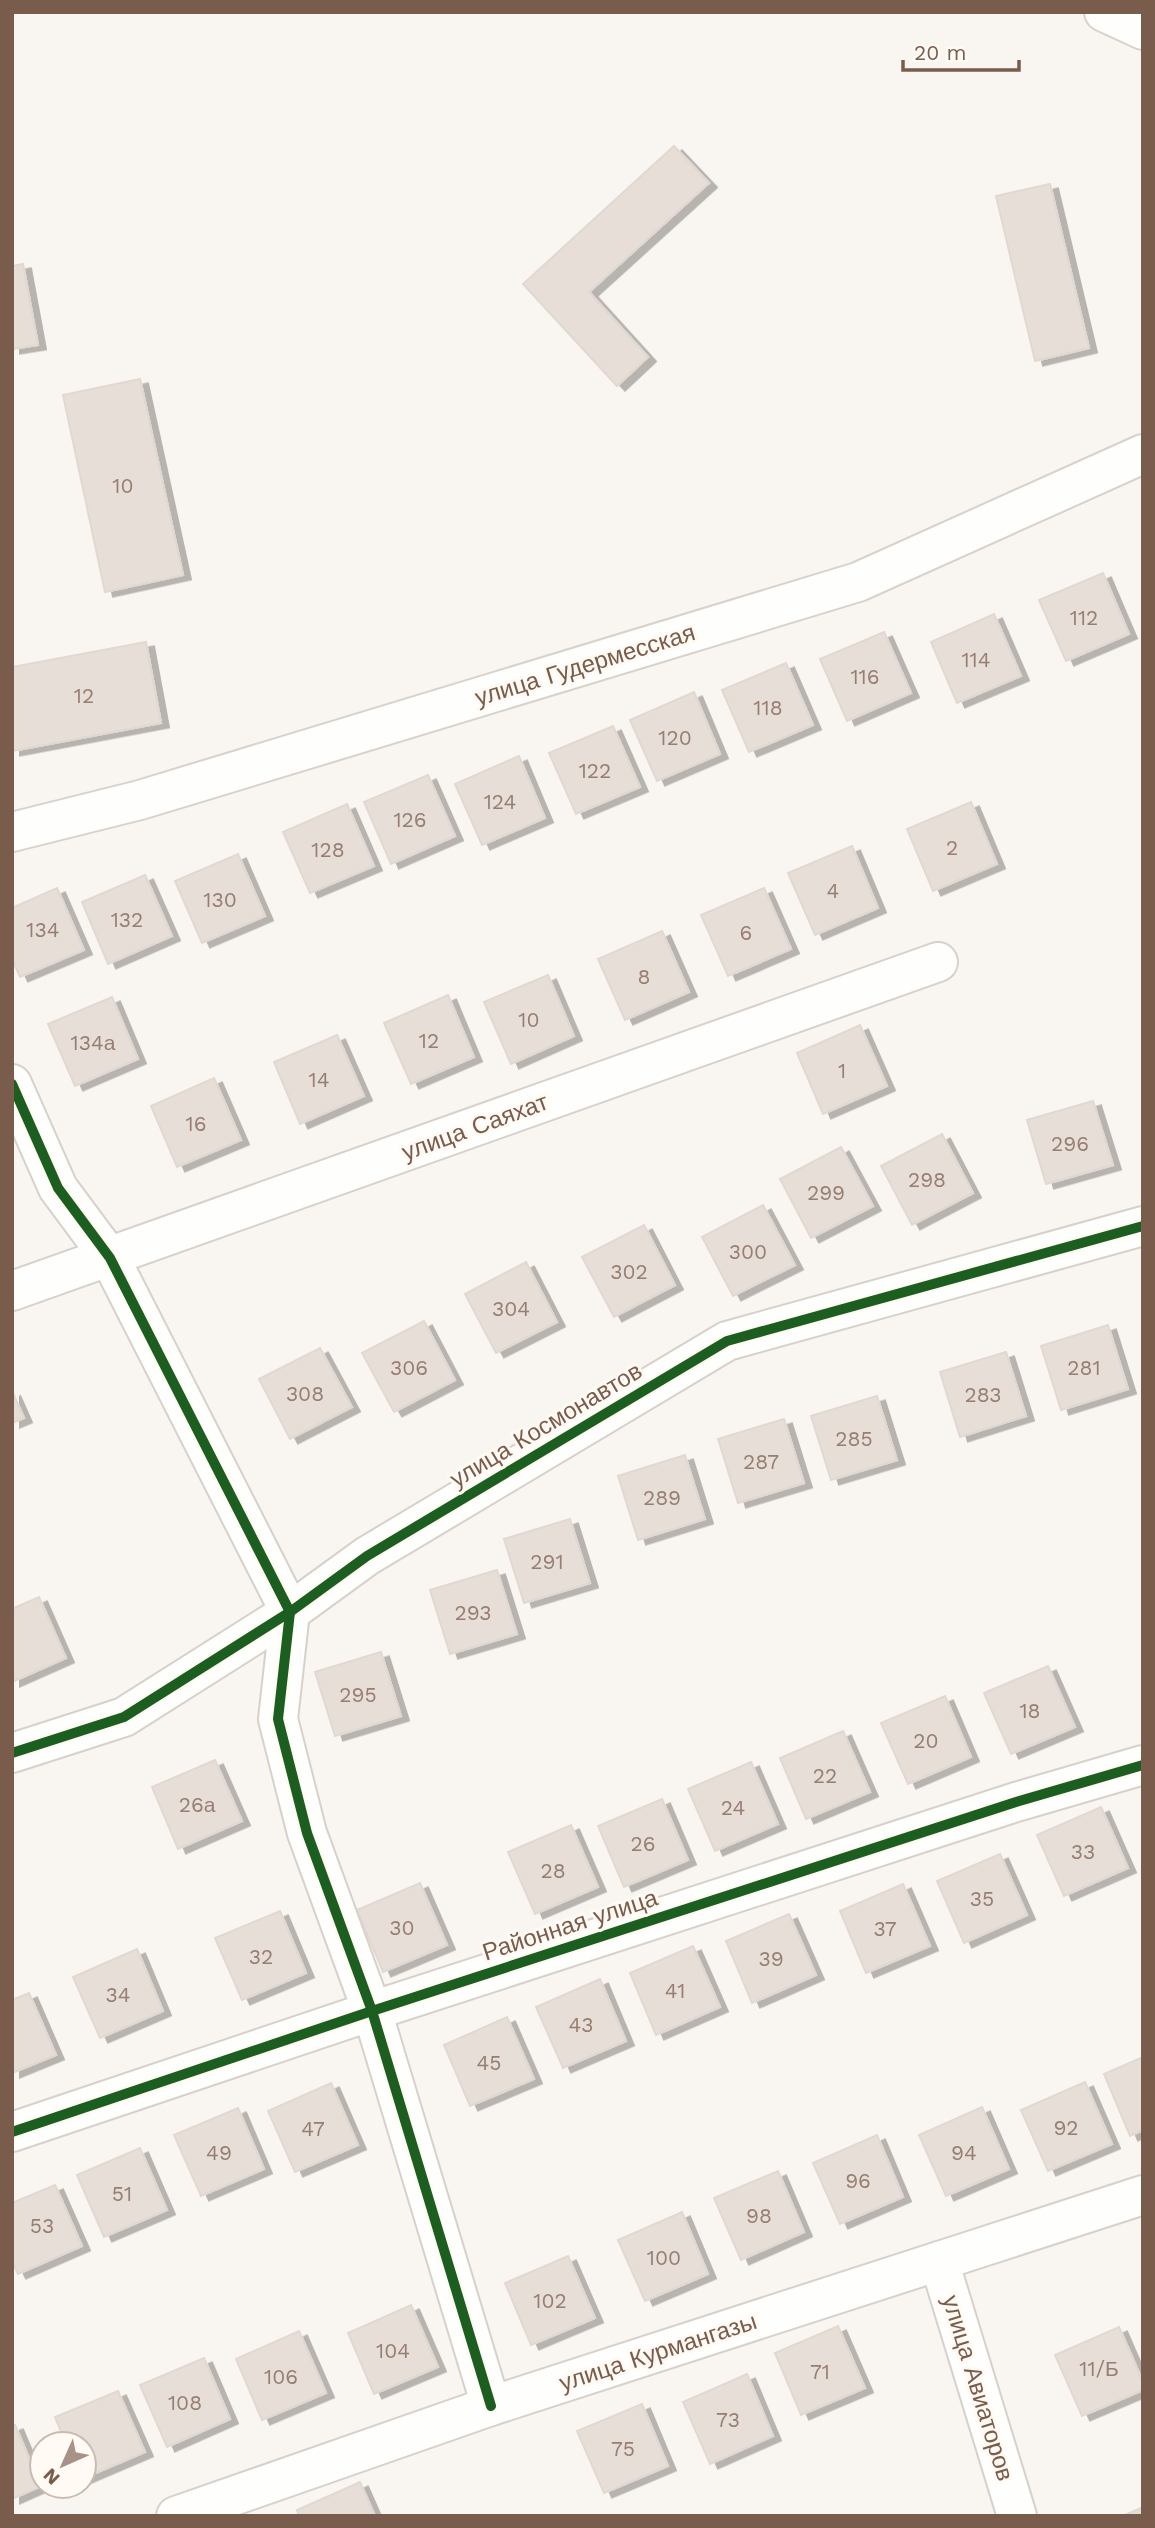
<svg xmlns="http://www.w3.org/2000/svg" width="1155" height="2528" viewBox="0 0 1155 2528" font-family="'Work Sans',sans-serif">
<defs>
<filter id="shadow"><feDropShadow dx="8" dy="4.5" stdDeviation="0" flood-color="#0004"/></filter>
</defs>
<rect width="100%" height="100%" fill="#f9f5f0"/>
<g fill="#e6ded7" stroke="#e2d8d2" stroke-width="2" filter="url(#shadow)">
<path d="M674,146L709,183L589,292L648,357L617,386L523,284Z"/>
<path d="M1050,184L1089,348L1035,361L996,196Z"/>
<path d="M23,264L38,345L12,349V266Z"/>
<path d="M140,379L183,575L105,592L63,395Z"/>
<path d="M1103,573L1129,634L1066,661L1039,600Z"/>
<path d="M994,614L1021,676L957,703L931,642Z"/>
<path d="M884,632L911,693L847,721L820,659Z"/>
<path d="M146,642L161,723L12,751V667Z"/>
<path d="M786,663L813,725L749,752L722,690Z"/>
<path d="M694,692L720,754L657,781L630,720Z"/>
<path d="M613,726L640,787L576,814L549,753Z"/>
<path d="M519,756L545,818L482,845L455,784Z"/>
<path d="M428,775L455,836L391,864L364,802Z"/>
<path d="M971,802L997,864L933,891L907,829Z"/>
<path d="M347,804L374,866L310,893L283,832Z"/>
<path d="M852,846L878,908L815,935L788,873Z"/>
<path d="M238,854L265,916L202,943L175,881Z"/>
<path d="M145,875L172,936L108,964L82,902Z"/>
<path d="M57,888L84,950L20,977L12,959V908Z"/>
<path d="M764,888L791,949L728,976L701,915Z"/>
<path d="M662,931L689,992L625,1020L598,959Z"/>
<path d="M548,975L574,1036L511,1064L484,1002Z"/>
<path d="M448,995L474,1057L411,1084L384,1023Z"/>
<path d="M112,997L138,1059L75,1086L48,1024Z"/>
<path d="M860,1025L887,1086L823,1114L797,1053Z"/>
<path d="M337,1035L364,1096L300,1124L274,1062Z"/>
<path d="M214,1078L241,1140L177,1167L151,1106Z"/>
<path d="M1093,1101L1113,1165L1046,1184L1027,1120Z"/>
<path d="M942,1134L973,1193L912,1225L881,1166Z"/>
<path d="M841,1147L873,1206L811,1238L780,1179Z"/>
<path d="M763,1205L795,1265L733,1296L702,1237Z"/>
<path d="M644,1225L675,1285L614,1317L582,1257Z"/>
<path d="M526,1262L557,1322L496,1353L465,1294Z"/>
<path d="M424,1321L455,1380L394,1412L362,1353Z"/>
<path d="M1108,1325L1128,1389L1061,1410L1041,1346Z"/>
<path d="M320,1348L352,1407L290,1439L259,1379Z"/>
<path d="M1006,1352L1026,1416L960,1437L940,1372Z"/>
<path d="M12,1391L24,1418L12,1423Z"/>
<path d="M877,1396L897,1460L831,1480L811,1416Z"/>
<path d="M784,1419L804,1483L738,1503L718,1439Z"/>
<path d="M685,1455L705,1519L638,1540L618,1476Z"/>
<path d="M570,1519L590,1583L524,1603L504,1539Z"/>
<path d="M497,1570L517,1634L450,1654L430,1590Z"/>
<path d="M39,1597L66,1658L12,1682V1609Z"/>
<path d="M381,1652L401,1716L335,1736L315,1672Z"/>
<path d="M1048,1666L1075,1727L1011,1754L984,1693Z"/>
<path d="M945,1696L971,1757L908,1784L881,1723Z"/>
<path d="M843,1731L870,1792L806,1819L780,1758Z"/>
<path d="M215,1760L242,1821L178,1849L152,1787Z"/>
<path d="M751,1762L778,1824L715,1851L688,1789Z"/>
<path d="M662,1799L688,1860L624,1887L598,1826Z"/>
<path d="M1101,1807L1128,1868L1064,1896L1037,1835Z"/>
<path d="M571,1825L598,1887L535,1914L508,1852Z"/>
<path d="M1000,1854L1027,1915L964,1943L937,1881Z"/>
<path d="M420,1883L447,1945L383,1972L357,1910Z"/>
<path d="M903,1884L930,1946L866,1973L840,1911Z"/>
<path d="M280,1911L306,1973L242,2000L215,1938Z"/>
<path d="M789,1914L816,1975L752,2003L726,1941Z"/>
<path d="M693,1946L720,2007L656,2035L630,1973Z"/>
<path d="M137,1949L163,2011L100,2038L73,1977Z"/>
<path d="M600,1979L626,2041L563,2068L536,2007Z"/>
<path d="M29,1993L56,2055L12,2073V2000Z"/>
<path d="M507,2017L534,2079L470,2106L444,2045Z"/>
<path d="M1143,2057V2130L1130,2136L1104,2074Z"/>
<path d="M1085,2082L1112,2144L1048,2171L1021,2110Z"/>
<path d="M331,2083L358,2145L295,2172L268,2111Z"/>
<path d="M982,2107L1009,2169L946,2196L919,2135Z"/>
<path d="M238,2108L264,2169L201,2196L174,2135Z"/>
<path d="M877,2135L903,2197L840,2224L813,2163Z"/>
<path d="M140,2148L167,2210L104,2237L77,2175Z"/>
<path d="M778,2171L804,2232L741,2260L714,2198Z"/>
<path d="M55,2185L82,2246L18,2274L12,2261V2203Z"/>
<path d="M682,2212L708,2274L645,2301L618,2240Z"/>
<path d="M568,2256L595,2318L531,2345L505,2283Z"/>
<path d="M411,2305L438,2367L374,2394L348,2333Z"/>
<path d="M838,2326L865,2388L801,2415L775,2353Z"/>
<path d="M1119,2327L1143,2382V2390L1082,2416L1055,2355Z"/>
<path d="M299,2331L326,2393L262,2420L236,2359Z"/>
<path d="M204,2358L230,2419L167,2447L140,2385Z"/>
<path d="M747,2374L773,2436L710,2464L683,2402Z"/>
<path d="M118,2391L145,2452L84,2478V2444H66L55,2417Z"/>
<path d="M642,2404L668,2466L604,2493L577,2431Z"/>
<path d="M15,2425L41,2486L12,2499V2426Z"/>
<path d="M360,2482L375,2516H299L297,2510Z"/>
<path d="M1143,2507V2516H1123Z"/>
</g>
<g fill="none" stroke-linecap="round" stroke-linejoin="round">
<g stroke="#d7d1cb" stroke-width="42">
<g id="street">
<path d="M12,1084L58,1188L110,1258L290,1612L278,1719L307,1833L372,2011L491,2406"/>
<path d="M12,1291L938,962"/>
<path d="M12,1753L124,1717L290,1612L367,1556L727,1341L1143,1226"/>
<path d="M12,2132L372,2011L1016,1802L1143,1765"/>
<path d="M939,2261L1017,2516"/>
<path d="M176,2516L491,2406L1143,2195"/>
</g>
</g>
<g stroke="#d9d2cb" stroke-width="42">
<g id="secondary">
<path d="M1104,12L1143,30"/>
<path d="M12,832L140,800L858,582L1143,454"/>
</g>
</g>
<use href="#street" stroke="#fefefd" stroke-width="38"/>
<use href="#secondary" stroke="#fefefd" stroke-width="38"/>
<g stroke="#fffaf3" stroke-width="15">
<g id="cycleway">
<path d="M12,1084L58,1188L110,1258L290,1612L278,1719L307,1833L372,2011L491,2406"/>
<path d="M12,1753L124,1717L290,1612L367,1556L727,1341L1143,1226"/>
<path d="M12,2132L372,2011L1016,1802L1143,1765"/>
</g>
</g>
<use href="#cycleway" stroke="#1b5e20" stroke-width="10"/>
</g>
<g text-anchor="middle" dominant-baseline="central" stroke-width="6" stroke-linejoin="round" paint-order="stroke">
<g font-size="21" fill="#977e72">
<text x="123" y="485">10</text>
<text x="1084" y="617">112</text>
<text x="976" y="659">114</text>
<text x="865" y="676">116</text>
<text x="84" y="695">12</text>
<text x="768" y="707">118</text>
<text x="675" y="737">120</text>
<text x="595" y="770">122</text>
<text x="500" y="801">124</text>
<text x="410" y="819">126</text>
<text x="952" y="847">2</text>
<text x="328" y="849">128</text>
<text x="833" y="890">4</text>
<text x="220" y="899">130</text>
<text x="127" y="919">132</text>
<text x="43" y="929">134</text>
<text x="746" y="932">6</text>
<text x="644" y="976">8</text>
<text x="529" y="1019">10</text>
<text x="429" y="1040">12</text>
<text x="93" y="1042">134а</text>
<text x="842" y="1070">1</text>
<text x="319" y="1079">14</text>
<text x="196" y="1123">16</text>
<text x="1070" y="1143">296</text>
<text x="927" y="1179">298</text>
<text x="826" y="1192">299</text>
<text x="748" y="1251">300</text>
<text x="629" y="1271">302</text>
<text x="511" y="1308">304</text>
<text x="409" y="1367">306</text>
<text x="1084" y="1367">281</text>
<text x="305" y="1393">308</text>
<text x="983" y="1394">283</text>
<text x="854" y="1438">285</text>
<text x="761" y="1461">287</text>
<text x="662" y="1497">289</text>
<text x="547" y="1561">291</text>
<text x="473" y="1612">293</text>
<text x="358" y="1694">295</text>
<text x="1030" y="1710">18</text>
<text x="926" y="1740">20</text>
<text x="825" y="1775">22</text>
<text x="197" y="1804">26а</text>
<text x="733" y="1807">24</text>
<text x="643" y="1843">26</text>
<text x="1083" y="1851">33</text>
<text x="553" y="1870">28</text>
<text x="982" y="1898">35</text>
<text x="402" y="1927">30</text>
<text x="885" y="1928">37</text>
<text x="261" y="1956">32</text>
<text x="771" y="1958">39</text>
<text x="675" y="1990">41</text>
<text x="118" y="1994">34</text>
<text x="581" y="2024">43</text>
<text x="489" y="2062">45</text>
<text x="1066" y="2127">92</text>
<text x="313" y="2128">47</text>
<text x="219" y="2152">49</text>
<text x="964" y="2152">94</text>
<text x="858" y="2180">96</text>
<text x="122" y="2193">51</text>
<text x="759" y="2215">98</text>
<text x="42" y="2225">53</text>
<text x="664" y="2257">100</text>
<text x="550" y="2300">102</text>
<text x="393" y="2350">104</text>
<text x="1099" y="2368">11/Б</text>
<text x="820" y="2371">71</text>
<text x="281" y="2376">106</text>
<text x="185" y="2402">108</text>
<text x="728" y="2419">73</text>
<text x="623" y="2448">75</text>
</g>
<g font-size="24" fill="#7a5c4d" stroke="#fffaf3">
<text transform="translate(585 665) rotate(-17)">улица Гудермесская</text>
<text transform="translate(475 1127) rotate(-20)">улица Саяхат</text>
<text transform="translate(546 1425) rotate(-31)">улица Космонавтов</text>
<text transform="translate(570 1925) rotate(-18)">Районная улица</text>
<text transform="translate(658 2352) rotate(-18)">улица Курмангазы</text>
<text transform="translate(978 2388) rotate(73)">улица Авиаторов</text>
</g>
</g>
<rect width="1155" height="2528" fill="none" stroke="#7a5c4d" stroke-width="28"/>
<g transform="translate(63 2465) rotate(225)"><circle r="33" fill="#fffaf3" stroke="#cabbb1" stroke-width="2"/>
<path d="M0-5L12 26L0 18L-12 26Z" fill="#a69286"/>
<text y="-10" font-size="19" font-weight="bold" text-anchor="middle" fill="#7a5c4d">N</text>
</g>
<path d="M903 60v10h116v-10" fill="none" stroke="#7a5c4d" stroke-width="3.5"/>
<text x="914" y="60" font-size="21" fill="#7a5c4d" stroke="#fffaf3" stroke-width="5" paint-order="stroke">20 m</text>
</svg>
